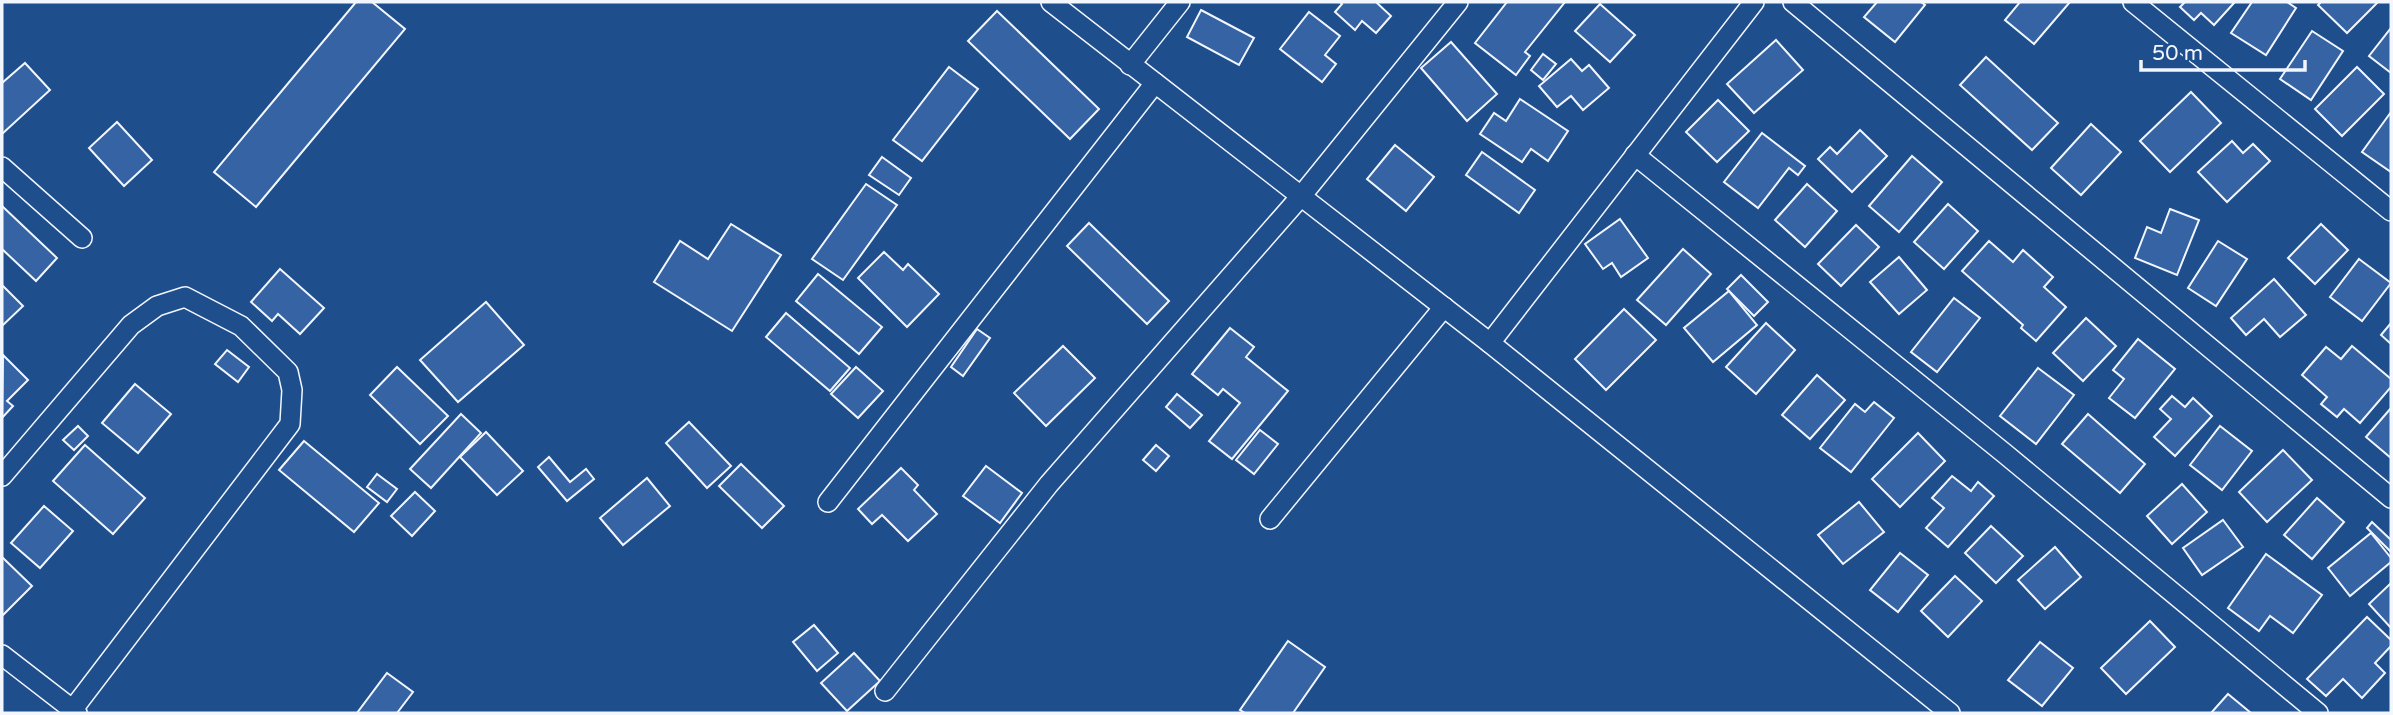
<svg xmlns="http://www.w3.org/2000/svg" width="2393" height="715" viewBox="0 0 2393 715" font-family="'Varela Round',sans-serif">
<rect width="100%" height="100%" fill="#1f4e8c"/>
<g fill="#3563a3" stroke="#f2f6ff" stroke-width="2">
<path d="M356,2H372L405,29L256,207L214,172Z"/>
<path d="M1340,2H1378L1377,3L1391,16L1376,33L1362,21L1355,30L1335,12L1342,4Z"/>
<path d="M1507,2H1565L1525,52L1530,56L1516,75L1475,43Z"/>
<path d="M1877,2H1921L1925,5L1895,42L1864,17Z"/>
<path d="M2020,2H2070L2034,44L2005,20Z"/>
<path d="M2185,2H2232L2234,3L2214,25L2201,13L2194,20L2180,7Z"/>
<path d="M2252,2H2287L2296,8L2266,55L2231,33Z"/>
<path d="M2321,2H2378L2347,33L2318,5Z"/>
<path d="M1600,4L1635,35L1610,62L1575,31Z"/>
<path d="M1201,10L1254,38L1239,65L1187,37Z"/>
<path d="M997,11L1099,109L1070,139L968,41Z"/>
<path d="M1309,12L1340,36L1325,55L1336,64L1322,82L1280,49Z"/>
<path d="M2391,28V73L2369,56Z"/>
<path d="M2312,31L2343,51L2311,100L2280,79Z"/>
<path d="M1776,40L1803,70L1754,113L1727,84Z"/>
<path d="M1451,42L1497,94L1467,121L1421,68Z"/>
<path d="M1543,54L1556,64L1543,80L1531,70Z"/>
<path d="M1986,57L2058,123L2032,150L1960,85Z"/>
<path d="M1571,59L1582,71L1589,65L1609,88L1583,110L1571,96L1557,107L1539,86Z"/>
<path d="M25,63L50,90L2,134V83Z"/>
<path d="M949,67L978,89L922,161L893,140Z"/>
<path d="M2357,67L2384,94L2342,136L2315,109Z"/>
<path d="M2191,92L2221,123L2170,172L2140,141Z"/>
<path d="M1520,99L1568,131L1548,161L1531,149L1522,162L1480,134L1494,113L1506,121Z"/>
<path d="M1718,100L1749,131L1717,162L1686,132Z"/>
<path d="M2391,112V172L2362,152Z"/>
<path d="M117,122L152,160L124,186L89,148Z"/>
<path d="M2091,124L2121,152L2081,195L2051,168Z"/>
<path d="M1860,130L1887,156L1852,192L1818,159L1830,147L1837,154Z"/>
<path d="M1762,133L1805,166L1798,175L1789,168L1758,208L1724,182Z"/>
<path d="M2232,141L2243,153L2253,144L2270,161L2227,202L2198,172Z"/>
<path d="M1395,145L1434,177L1406,211L1367,179Z"/>
<path d="M1482,152L1535,190L1519,213L1466,175Z"/>
<path d="M1912,156L1942,182L1899,232L1869,206Z"/>
<path d="M882,157L911,178L899,195L869,175Z"/>
<path d="M866,184L897,205L843,280L812,259Z"/>
<path d="M1807,184L1837,211L1805,247L1775,220Z"/>
<path d="M1948,204L1978,231L1944,269L1914,242Z"/>
<path d="M2,206L57,258L36,281L2,249Z"/>
<path d="M2170,209L2199,220L2177,275L2135,258L2147,227L2161,233Z"/>
<path d="M1620,219L1648,258L1621,277L1612,263L1603,269L1585,244Z"/>
<path d="M1089,223L1169,301L1147,324L1067,246Z"/>
<path d="M731,224L781,255L732,331L654,282L680,241L708,259Z"/>
<path d="M2321,224L2348,250L2315,284L2288,258Z"/>
<path d="M1856,225L1879,247L1841,286L1818,264Z"/>
<path d="M1989,241L2013,262L2023,250L2053,277L2044,287L2066,307L2036,341L2021,328L2023,325L1962,271Z"/>
<path d="M2218,241L2247,259L2216,306L2188,288Z"/>
<path d="M1683,249L1711,274L1666,325L1637,300Z"/>
<path d="M884,252L903,270L908,264L939,294L907,327L858,278Z"/>
<path d="M1899,257L1927,290L1899,314L1870,282Z"/>
<path d="M2359,259L2391,283L2362,321L2330,297Z"/>
<path d="M280,269L324,308L300,334L278,314L272,321L251,302Z"/>
<path d="M818,274L882,327L859,354L796,301Z"/>
<path d="M1741,275L1768,302L1754,316L1727,289Z"/>
<path d="M2274,279L2306,315L2280,337L2264,319L2246,335L2231,318Z"/>
<path d="M2,285L23,306L2,326Z"/>
<path d="M1729,291L1757,325L1713,362L1684,328Z"/>
<path d="M1954,298L1980,318L1937,372L1911,352Z"/>
<path d="M486,302L524,345L458,402L420,360Z"/>
<path d="M1624,309L1656,340L1606,390L1575,359Z"/>
<path d="M786,313L850,368L830,391L766,337Z"/>
<path d="M2086,318L2116,346L2083,381L2053,353Z"/>
<path d="M1766,323L1795,350L1756,394L1726,367Z"/>
<path d="M2391,323V344L2381,335Z"/>
<path d="M1230,328L1254,347L1246,357L1288,391L1232,459L1209,441L1240,403L1223,389L1218,395L1192,374Z"/>
<path d="M977,329L990,338L963,376L951,367Z"/>
<path d="M2138,339L2175,369L2135,418L2109,398L2124,379L2113,370Z"/>
<path d="M1063,346L1095,378L1046,426L1014,393Z"/>
<path d="M2352,346L2391,379V387L2360,423L2344,409L2337,417L2321,404L2327,397L2302,375L2326,347L2341,359Z"/>
<path d="M227,350L249,367L238,382L215,364Z"/>
<path d="M3,355L28,380L7,401L13,406L2,418Z"/>
<path d="M397,367L448,416L420,444L370,395Z"/>
<path d="M856,367L883,391L858,418L831,394Z"/>
<path d="M2038,368L2074,395L2036,444L2000,416Z"/>
<path d="M1817,375L1845,400L1810,439L1782,415Z"/>
<path d="M135,384L171,414L138,453L102,423Z"/>
<path d="M1177,394L1202,415L1190,428L1166,407Z"/>
<path d="M2172,396L2185,407L2193,398L2212,416L2175,456L2154,437L2171,419L2160,409Z"/>
<path d="M1874,402L1894,418L1851,472L1820,448L1855,404L1865,412Z"/>
<path d="M2391,408V458L2366,437Z"/>
<path d="M461,414L481,433L431,488L410,469Z"/>
<path d="M2088,414L2145,464L2120,493L2062,444Z"/>
<path d="M689,422L731,466L707,488L666,443Z"/>
<path d="M78,426L88,436L74,450L63,440Z"/>
<path d="M2220,426L2252,451L2222,490L2190,465Z"/>
<path d="M1260,430L1278,444L1254,474L1236,460Z"/>
<path d="M486,432L523,471L497,495L460,457Z"/>
<path d="M1918,433L1945,461L1900,507L1872,479Z"/>
<path d="M304,441L379,503L354,532L279,470Z"/>
<path d="M85,445L145,498L113,534L53,481Z"/>
<path d="M1156,445L1169,456L1156,471L1143,460Z"/>
<path d="M2283,450L2312,480L2267,522L2239,492Z"/>
<path d="M549,457L570,482L586,469L594,479L567,501L538,467Z"/>
<path d="M741,464L784,506L762,528L719,486Z"/>
<path d="M986,466L1022,493L1000,523L963,496Z"/>
<path d="M901,468L918,485L914,490L937,514L908,541L882,515L872,524L858,509Z"/>
<path d="M377,474L397,489L387,502L367,487Z"/>
<path d="M1952,476L1971,491L1978,482L1994,496L1948,547L1926,528L1944,508L1932,498Z"/>
<path d="M647,478L670,506L623,545L600,518Z"/>
<path d="M2182,484L2207,512L2172,544L2147,516Z"/>
<path d="M415,492L435,511L412,536L391,516Z"/>
<path d="M2317,498L2344,522L2312,559L2284,535Z"/>
<path d="M1859,502L1884,532L1843,564L1818,535Z"/>
<path d="M44,506L73,531L40,568L11,543Z"/>
<path d="M2223,520L2243,547L2202,575L2183,548Z"/>
<path d="M2372,522L2391,540V552L2367,528Z"/>
<path d="M1991,526L2023,556L1996,583L1965,553Z"/>
<path d="M2371,533L2391,558V562L2350,596L2328,568Z"/>
<path d="M2055,547L2081,577L2045,609L2018,580Z"/>
<path d="M1900,553L1928,575L1898,612L1870,590Z"/>
<path d="M2266,554L2322,595L2293,633L2270,616L2259,631L2228,608Z"/>
<path d="M2,557L32,586L2,616Z"/>
<path d="M1955,576L1982,601L1948,637L1921,611Z"/>
<path d="M2391,583V628L2369,604Z"/>
<path d="M2367,617L2391,640V646L2375,663L2385,673L2362,698L2343,679L2326,696L2307,679Z"/>
<path d="M2150,621L2175,647L2126,694L2101,668Z"/>
<path d="M814,625L838,653L817,671L793,642Z"/>
<path d="M1288,641L1325,667L1293,713H1245L1240,710Z"/>
<path d="M2040,642L2073,668L2042,706L2008,680Z"/>
<path d="M854,653L880,681L847,711L821,683Z"/>
<path d="M387,673L413,692L397,713H357Z"/>
<path d="M2228,694L2251,713H2211Z"/>
</g>
<g fill="none" stroke-linecap="round" stroke-linejoin="round">
<g stroke="#f2f6ff" stroke-width="22">
<g id="minor">
<path d="M1051,2L1490,343L1950,713"/>
<path d="M1793,2L2391,498"/>
<path d="M2133,2L2391,211"/>
<path d="M1130,65L1180,2"/>
<path d="M1635,155L2004,453L2318,713"/>
<path d="M2,167L82,238"/>
<path d="M1490,343L1754,2"/>
<path d="M2,476L131,325L157,306L185,297L241,326L288,372L292,390L290,424L70,713"/>
<path d="M828,502L1155,83"/>
<path d="M1270,519L1444,307"/>
<path d="M2,655L77,713"/>
<path d="M885,691L1049,484L1302,195L1458,2"/>
</g>
</g>
<use href="#minor" stroke="#1f4e8c" stroke-width="19"/>
</g>
<rect width="2393" height="715" fill="none" stroke="#f2f6ff" stroke-width="7"/>
<path d="M2141 60v10h164v-10" fill="none" stroke="#f2f6ff" stroke-width="3.5"/>
<text x="2152" y="60" font-size="21" fill="#f2f6ff" stroke="#1f4e8c" stroke-width="5" paint-order="stroke">50 m</text>
</svg>
